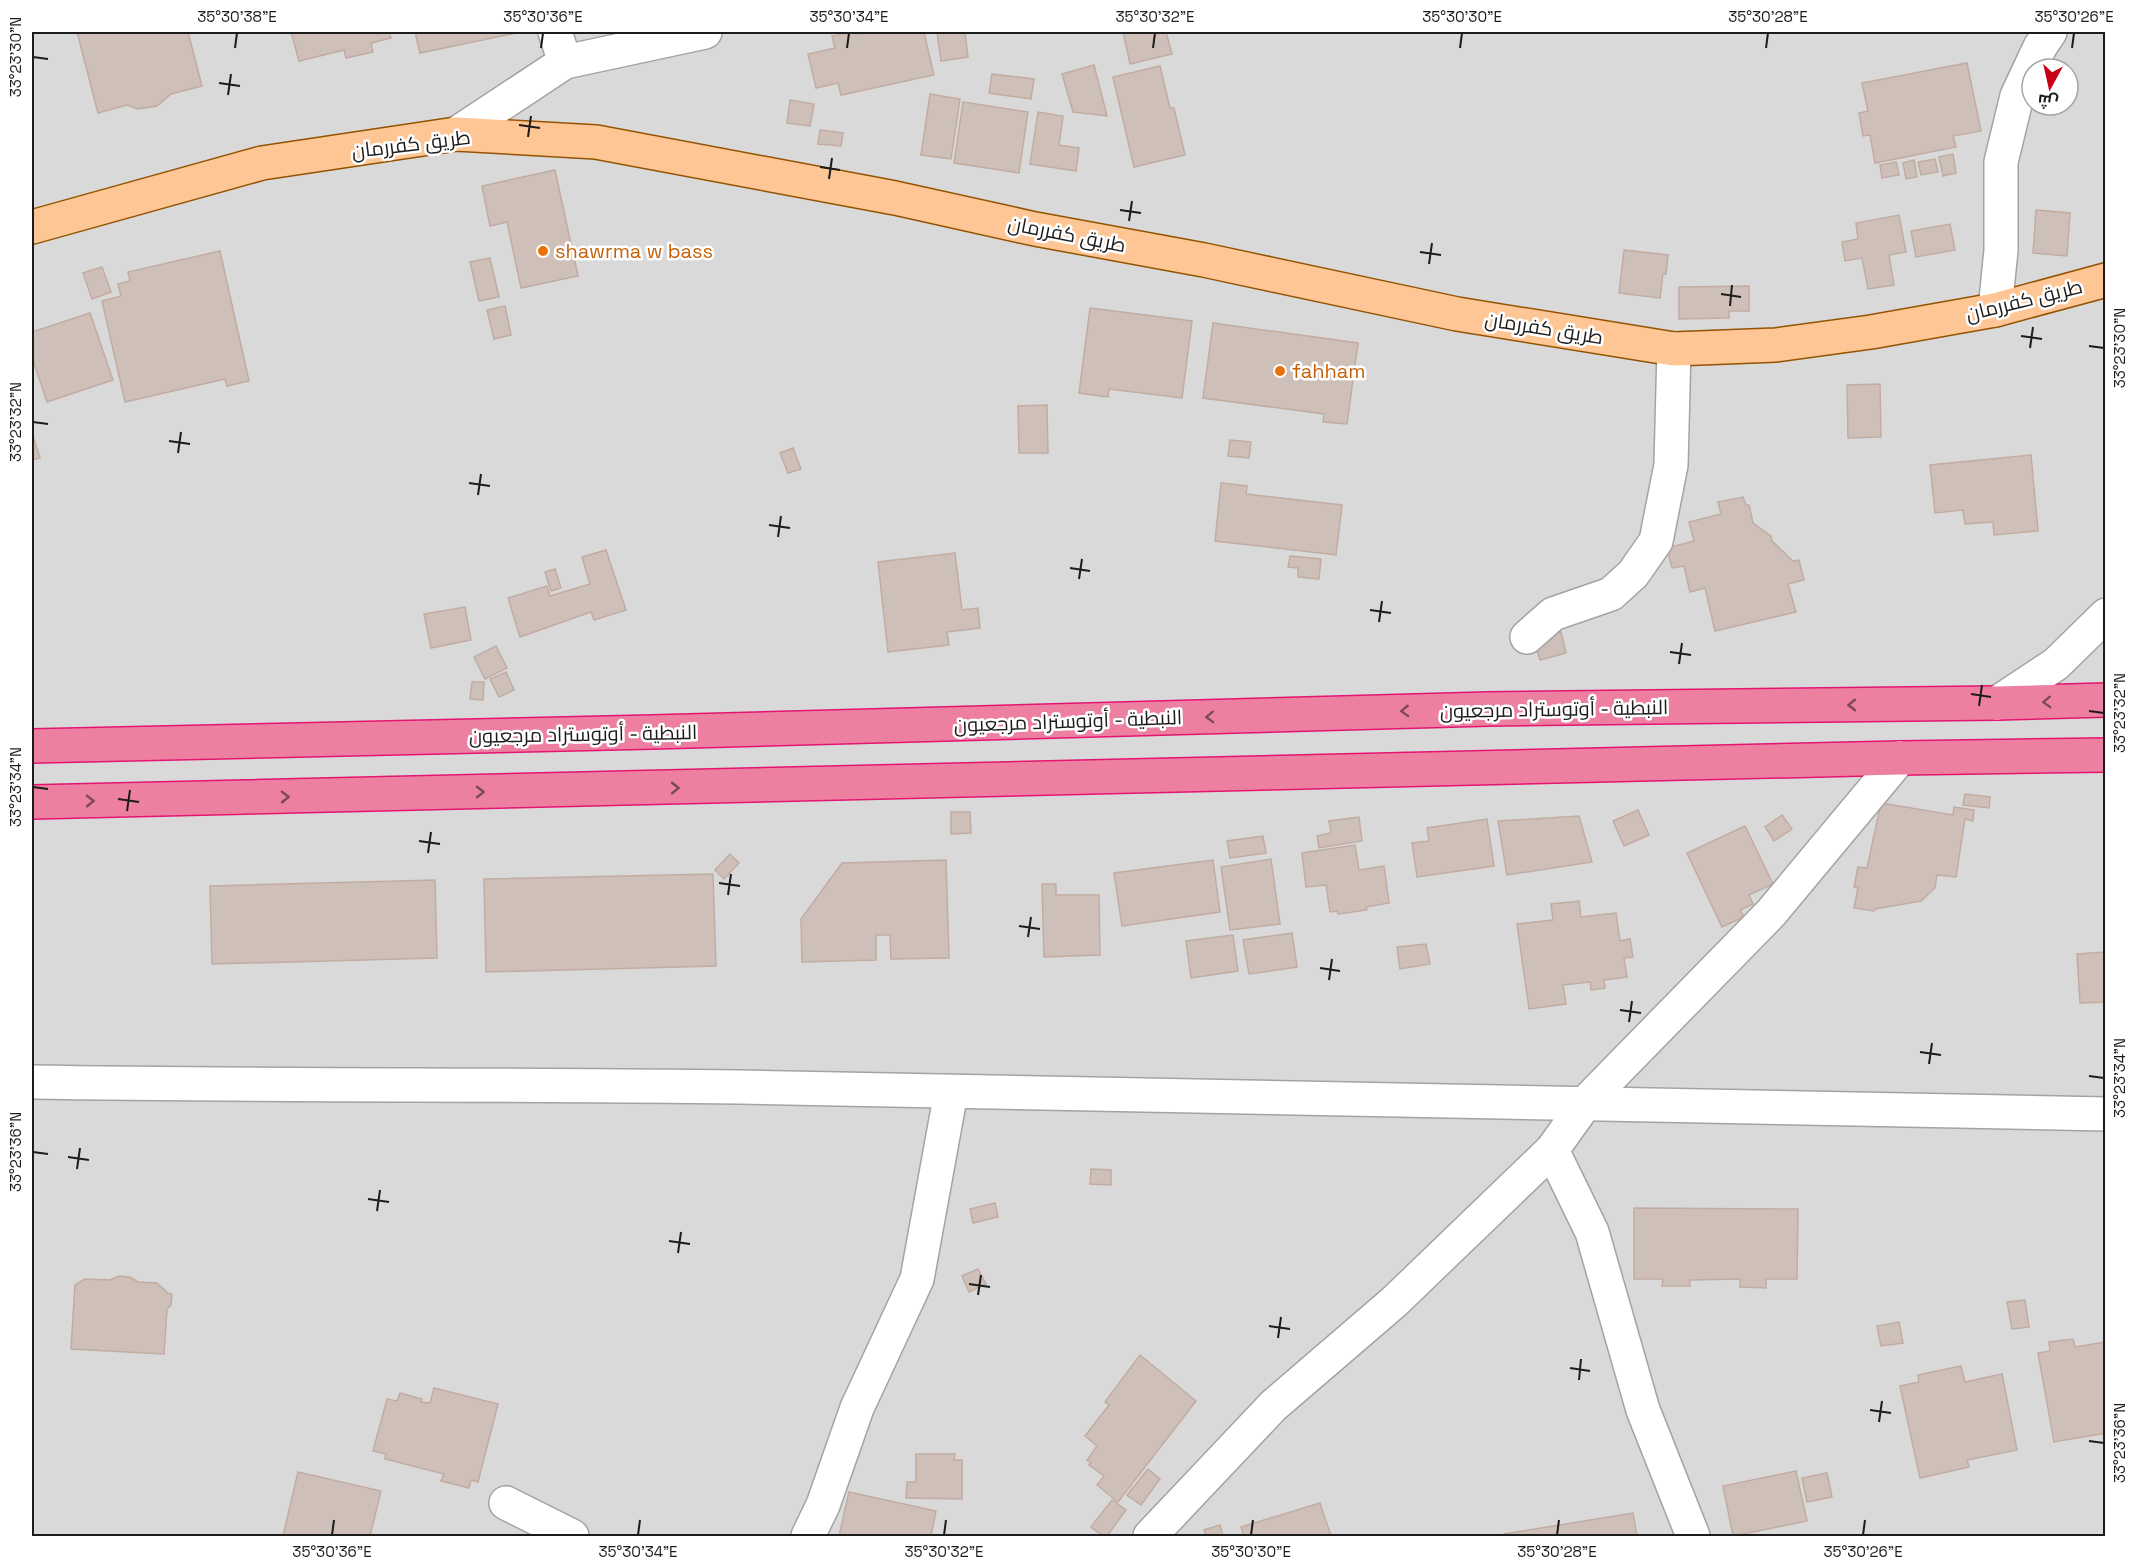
<svg xmlns="http://www.w3.org/2000/svg" width="2137" height="1568" viewBox="0 0 2137 1568" font-family="'Space Grotesk',Cairo,sans-serif">
<rect width="100%" height="100%" fill="#eee8e0"/>
<path fill="#dad9d9" fill-rule="evenodd" d="M32,32H2105V1536H32ZM2032,69H2068V105H2032Z"/>
<g fill="#cec0b9" stroke="#c1aca2" stroke-width="1.5">
<path d="M77,32H188L202,86L171,94L157,106L138,109L127,105L98,113Z"/>
<path d="M291,32H389L391,38L371,43L373,52L346,58L344,50L299,61Z"/>
<path d="M415,32H521L420,53Z"/>
<path d="M853,32H858L859,34L869,32H924L934,75L841,95L838,83L816,88L808,54L835,48L832,36Z"/>
<path d="M937,32H965L968,57L941,61Z"/>
<path d="M1123,32H1166L1172,54L1130,64Z"/>
<path d="M1967,63L1981,131L1953,136L1956,147L1875,163L1870,135L1863,136L1859,113L1868,111L1862,83Z"/>
<path d="M1094,65L1107,116L1073,112L1062,74Z"/>
<path d="M1160,66L1170,108H1174L1185,155L1134,167L1113,77Z"/>
<path d="M992,74L1034,79L1031,99L989,93Z"/>
<path d="M930,94L960,99L951,159L921,155Z"/>
<path d="M790,100L814,104L810,126L787,123Z"/>
<path d="M963,102L1028,112L1019,173L954,163Z"/>
<path d="M1038,112L1063,116L1059,145L1079,148L1076,171L1030,164Z"/>
<path d="M820,130L843,133L841,146L818,144Z"/>
<path d="M1953,154L1956,173L1943,176L1939,157Z"/>
<path d="M1935,159L1938,172L1921,175L1918,162Z"/>
<path d="M1914,160L1917,177L1906,179L1903,163Z"/>
<path d="M1896,162L1899,175L1882,178L1880,165Z"/>
<path d="M555,170L578,276L521,288L507,222L490,226L482,186Z"/>
<path d="M2036,210L2070,213L2067,256L2033,253Z"/>
<path d="M1899,215L1906,252L1889,255L1894,285L1868,289L1862,258L1845,261L1842,242L1858,239L1856,223Z"/>
<path d="M1950,224L1955,250L1916,257L1911,231Z"/>
<path d="M1624,250L1668,255L1666,274H1663L1660,298L1619,293Z"/>
<path d="M220,251L249,381L227,386L225,379L125,402L102,301L121,296L118,284L130,281L128,272Z"/>
<path d="M490,258L499,297L479,301L470,262Z"/>
<path d="M102,267L111,292L92,299L83,273Z"/>
<path d="M1749,286V311H1729V318L1679,319V287Z"/>
<path d="M505,306L511,335L494,339L487,310Z"/>
<path d="M1090,308L1192,321L1182,398L1109,389L1108,397L1079,393Z"/>
<path d="M90,313L113,380L47,402L32,357V332Z"/>
<path d="M1213,323L1358,343L1347,424L1323,422L1324,414L1203,398Z"/>
<path d="M1880,384L1881,437L1848,438L1847,385Z"/>
<path d="M1047,405L1048,453H1019L1018,406Z"/>
<path d="M32,433L40,458L32,460Z"/>
<path d="M1230,440L1251,442L1249,458L1228,456Z"/>
<path d="M793,448L801,469L788,473L780,453Z"/>
<path d="M2031,455L2038,531L1994,535L1993,522L1965,524L1963,510L1935,513L1930,465Z"/>
<path d="M1221,483L1247,486L1246,494L1342,505L1336,555L1215,541Z"/>
<path d="M1743,497L1746,505H1749L1753,523L1771,536L1772,541L1793,561L1799,560L1804,580L1788,584L1796,612L1715,631L1705,588L1690,592L1684,566L1672,568L1667,548L1694,541L1689,522L1721,514L1718,502Z"/>
<path d="M606,550L626,610L594,620L591,612L520,637L508,598L547,586L550,596L590,584L582,557Z"/>
<path d="M955,553L962,610L978,608L980,628L947,632L949,645L888,652L878,562Z"/>
<path d="M1290,556L1321,559L1319,579L1298,577V568L1288,567Z"/>
<path d="M555,569L561,588L551,591L545,572Z"/>
<path d="M465,607L471,640L431,648L424,614Z"/>
<path d="M1561,632L1566,653L1540,660L1534,639Z"/>
<path d="M496,646L507,668L485,679L474,657Z"/>
<path d="M506,672L514,690L499,697L490,679Z"/>
<path d="M472,682H484L483,700L470,699Z"/>
<path d="M1965,794L1990,797L1989,808L1963,805Z"/>
<path d="M1881,803L1953,815L1954,807L1974,810L1973,821L1965,819L1956,877L1937,875L1935,888L1921,901L1875,909L1874,911L1854,908L1858,888L1854,887L1858,867L1867,868Z"/>
<path d="M1638,810L1649,835L1624,846L1613,821Z"/>
<path d="M951,812H970L971,833L951,834Z"/>
<path d="M1782,815L1792,829L1774,841L1765,827Z"/>
<path d="M1579,816L1592,862L1507,875L1498,821Z"/>
<path d="M1359,817L1362,841L1319,848L1317,836L1331,833L1329,821Z"/>
<path d="M1487,819L1494,866L1417,877L1412,843L1429,841L1427,828Z"/>
<path d="M1745,826L1773,884L1749,895L1753,904L1740,910L1744,917L1722,927L1687,853Z"/>
<path d="M1263,836L1266,853L1230,858L1227,841Z"/>
<path d="M1355,845L1359,870L1384,866L1389,903L1366,907L1367,910L1338,914L1337,911L1330,912L1326,885L1306,887L1302,853Z"/>
<path d="M730,854L739,863L724,879L715,870Z"/>
<path d="M1271,859L1280,924L1230,930L1221,867Z"/>
<path d="M946,860L949,958L891,959L890,935H876V960L802,962L801,919L842,863Z"/>
<path d="M1213,860L1220,912L1122,926L1114,873Z"/>
<path d="M713,874L716,966L486,972L484,879Z"/>
<path d="M435,880L437,958L212,964L210,886Z"/>
<path d="M1042,884H1056V895H1099L1100,955L1044,957Z"/>
<path d="M1579,901L1581,917L1616,913L1620,941L1630,939L1633,957L1624,958L1627,977L1604,980L1605,988L1591,990L1590,982L1563,985L1566,1004L1529,1009L1517,924L1553,920L1551,904Z"/>
<path d="M1292,933L1297,967L1249,974L1243,940Z"/>
<path d="M1233,935L1238,971L1191,978L1186,941Z"/>
<path d="M1426,944L1430,964L1400,969L1397,947Z"/>
<path d="M2106,952V1002L2080,1003L2077,954Z"/>
<path d="M1091,1169L1111,1170V1185L1090,1184Z"/>
<path d="M995,1203L998,1217L973,1223L970,1209Z"/>
<path d="M1634,1208L1798,1209L1797,1279H1766V1288L1740,1287V1279L1690,1280V1286H1662L1663,1279H1634Z"/>
<path d="M978,1269L986,1284L969,1292L962,1276Z"/>
<path d="M119,1276L130,1277L138,1282L157,1283L168,1293L172,1294L171,1305L167,1309L164,1354L71,1349L75,1285L85,1279L110,1280Z"/>
<path d="M2025,1300L2029,1327L2012,1329L2007,1302Z"/>
<path d="M1899,1322L1903,1343L1881,1346L1877,1326Z"/>
<path d="M2073,1339L2075,1347L2106,1342V1433L2054,1442L2038,1353L2050,1351L2049,1342Z"/>
<path d="M1140,1355L1196,1401L1118,1502L1097,1485L1104,1476L1089,1465L1091,1463L1087,1460L1097,1446L1085,1436L1109,1405L1105,1402Z"/>
<path d="M1961,1366L1965,1382L2002,1374L2017,1450L1967,1460L1969,1467L1920,1478L1900,1386L1919,1382L1918,1375Z"/>
<path d="M434,1388L498,1404L478,1482L471,1480L469,1488L441,1481L444,1474L385,1459L386,1454L373,1451L387,1399L397,1401L400,1393L422,1399L421,1402L430,1403Z"/>
<path d="M916,1454H955L954,1460H962V1499L906,1498L907,1482H916Z"/>
<path d="M1148,1469L1160,1479L1141,1505L1127,1495Z"/>
<path d="M1796,1471L1807,1521L1733,1536L1723,1486Z"/>
<path d="M298,1472L381,1491L370,1536H283Z"/>
<path d="M1827,1473L1832,1497L1807,1502L1802,1478Z"/>
<path d="M849,1492L936,1511L931,1536H839Z"/>
<path d="M1112,1500L1126,1510L1107,1536H1103L1091,1527Z"/>
<path d="M1320,1503L1331,1536H1244L1241,1527Z"/>
<path d="M1633,1513L1637,1536H1504V1534Z"/>
<path d="M1220,1525L1223,1536H1206L1204,1530Z"/>
</g>
<g fill="none" stroke-linecap="round" stroke-linejoin="round">
<g stroke="#a3a3a3" stroke-width="36">
<g id="minor">
<path d="M555,32L565,62"/>
<path d="M456,134L565,62L705,32"/>
<path d="M1995,310L2001,250V162L2017,96L2040,47L2050,32"/>
<path d="M1527,637L1553,614L1611,594L1633,574L1656,541L1671,465L1674,349"/>
<path d="M1997,703L2056,664L2106,615"/>
<path d="M32,1082C268,1086 504,1084 740,1087C1195,1094 1650,1103 2106,1114"/>
<path d="M1552,1150L1592,1232L1643,1410L1693,1536"/>
<path d="M506,1503L572,1536"/>
<path d="M808,1536L823,1505L857,1408L917,1279L951,1092"/>
<path d="M1150,1536L1273,1406L1394,1302L1552,1150L1587,1101L1771,913L1900,758"/>
</g>
</g>
<g stroke="#945300" stroke-width="36">
<path id="major" d="M32,227L262,163L456,134L596,142L895,198L1035,229L1204,260L1457,314L1674,349L1776,345L1871,332L1995,310L2106,280"/>
</g>
<g stroke="#e41572" stroke-width="36">
<g id="highway">
<path d="M32,746L652,732L1488,709L1997,703L2106,700"/>
<path d="M32,802L1900,758L2106,755"/>
</g>
</g>
<use href="#minor" stroke="#fff" stroke-width="33"/>
<use href="#major" stroke="#ffc695" stroke-width="33"/>
<use href="#highway" stroke="#ed80a0" stroke-width="33"/>
</g>
<defs><path id="oneway-chevron" d="M-2-3.5L2.5 0L-2 3.5" fill="none" stroke-width="1.6" stroke-linecap="round" stroke-linejoin="round" transform="scale(1.5)"/></defs>
<g stroke="#7a4957">
<use href="#oneway-chevron" transform="translate(2047 702) rotate(178)"/>
<use href="#oneway-chevron" transform="translate(1852 705) rotate(179)"/>
<use href="#oneway-chevron" transform="translate(1405 711) rotate(178)"/>
<use href="#oneway-chevron" transform="translate(1210 717) rotate(178)"/>
<use href="#oneway-chevron" transform="translate(675 788) rotate(-1)"/>
<use href="#oneway-chevron" transform="translate(480 792) rotate(-1)"/>
<use href="#oneway-chevron" transform="translate(285 797) rotate(-1)"/>
<use href="#oneway-chevron" transform="translate(90 801) rotate(-1)"/>
</g>
<path fill="none" stroke="#1c1c1c" stroke-width="2" d="M235,48L237,33M541,48L543,33M847,48L849,33M1153,48L1155,33M1460,48L1462,33M1766,48L1768,33M2072,48L2074,33M33,57L48,59M219,83L240,86M228,95L231,74M519,125L540,128M528,137L531,116M820,167L840,170M829,179L832,158M1120,210L1141,213M1129,221L1132,201M1420,252L1441,255M1429,264L1432,243M1721,294L1741,297M1730,306L1732,285M2021,336L2042,339M2089,346L2104,348M2030,348L2033,327M33,422L48,424M169,441L190,444M178,453L181,432M469,483L490,486M478,495L481,474M769,525L790,528M778,537L781,516M1070,568L1090,571M1079,579L1082,559M1370,610L1391,613M1379,622L1382,601M1670,652L1691,655M1679,664L1682,643M1971,694L1991,697M1979,706L1982,685M2089,711L2104,713M33,787L48,789M118,799L139,802M127,811L130,790M419,841L440,844M428,853L431,832M719,883L740,886M728,895L731,874M1019,926L1040,929M1028,937L1031,917M1320,968L1340,971M1329,980L1332,959M1620,1010L1641,1013M1629,1022L1632,1001M1920,1052L1941,1055M1929,1064L1932,1043M2089,1076L2104,1078M33,1152L48,1154M68,1157L89,1160M77,1169L80,1148M368,1199L389,1202M377,1211L380,1190M669,1241L690,1244M678,1253L681,1232M969,1284L990,1287M978,1295L981,1275M1269,1326L1290,1329M1278,1338L1281,1317M1570,1368L1590,1371M1579,1380L1581,1359M1870,1410L1891,1413M1879,1422L1882,1401M2089,1441L2104,1443M332,1535L334,1520M638,1535L640,1520M944,1535L946,1520M1251,1535L1253,1520M1557,1535L1559,1520M1863,1535L1865,1520"/>
<g fill="#e8710a" stroke="#fff" stroke-width="2">
<circle cx="543" cy="251" r="6"/>
<circle cx="1280" cy="371" r="6"/>
</g>
<g text-anchor="middle" dominant-baseline="central" stroke-width="5" stroke-linejoin="round" paint-order="stroke">
<g font-size="20" fill="#1c1c1c" stroke="#fff">
<text transform="translate(411 144) rotate(-7)">طريق كفررمان</text>
<text transform="translate(1067 234) rotate(11)">طريق كفررمان</text>
<text transform="translate(2024 300) rotate(-14)">طريق كفررمان</text>
<text transform="translate(1544 328) rotate(9)">طريق كفررمان</text>
<text transform="translate(1554 709) rotate(-1)">النبطية - أوتوستراد مرجعيون</text>
<text transform="translate(1068 721) rotate(-2)">النبطية - أوتوستراد مرجعيون</text>
<text transform="translate(583 734) rotate(-1)">النبطية - أوتوستراد مرجعيون</text>
</g>
<g font-size="20" fill="#c56008" stroke="#fff" text-anchor="start">
<text x="555" y="251">shawrma w bass</text>
<text x="1292" y="371">fahham</text>
</g>
</g>
<rect width="2137" height="1568" fill="none" stroke="#ffffff" stroke-width="66"/>
<g transform="translate(2050 87) rotate(188)"><circle r="28" fill="#ffffff" stroke="#a4a4a4" stroke-width="1.5"/>
<path d="M0-4.5L10 22L0 15L-10 22Z" fill="#c80015"/>
<text y="-9" font-size="16" font-weight="bold" text-anchor="middle" fill="#1c1c1c">ش</text>
</g>
<rect x="33" y="33" width="2071" height="1502" fill="none" stroke="#1c1c1c" stroke-width="2"/>
<g font-size="15" text-anchor="middle" fill="#1c1c1c">
<text x="237" y="22">35°30'38"E</text>
<text x="543" y="22">35°30'36"E</text>
<text x="849" y="22">35°30'34"E</text>
<text x="1155" y="22">35°30'32"E</text>
<text x="1462" y="22">35°30'30"E</text>
<text x="1768" y="22">35°30'28"E</text>
<text x="2074" y="22">35°30'26"E</text>
<text transform="translate(16 57) rotate(-90)" y="5">33°23'30"N</text>
<text transform="translate(2120 348) rotate(-90)" y="5">33°23'30"N</text>
<text transform="translate(16 422) rotate(-90)" y="5">33°23'32"N</text>
<text transform="translate(2120 713) rotate(-90)" y="5">33°23'32"N</text>
<text transform="translate(16 787) rotate(-90)" y="5">33°23'34"N</text>
<text transform="translate(2120 1078) rotate(-90)" y="5">33°23'34"N</text>
<text transform="translate(16 1152) rotate(-90)" y="5">33°23'36"N</text>
<text transform="translate(2120 1443) rotate(-90)" y="5">33°23'36"N</text>
<text x="332" y="1557">35°30'36"E</text>
<text x="638" y="1557">35°30'34"E</text>
<text x="944" y="1557">35°30'32"E</text>
<text x="1251" y="1557">35°30'30"E</text>
<text x="1557" y="1557">35°30'28"E</text>
<text x="1863" y="1557">35°30'26"E</text>
</g>
</svg>
